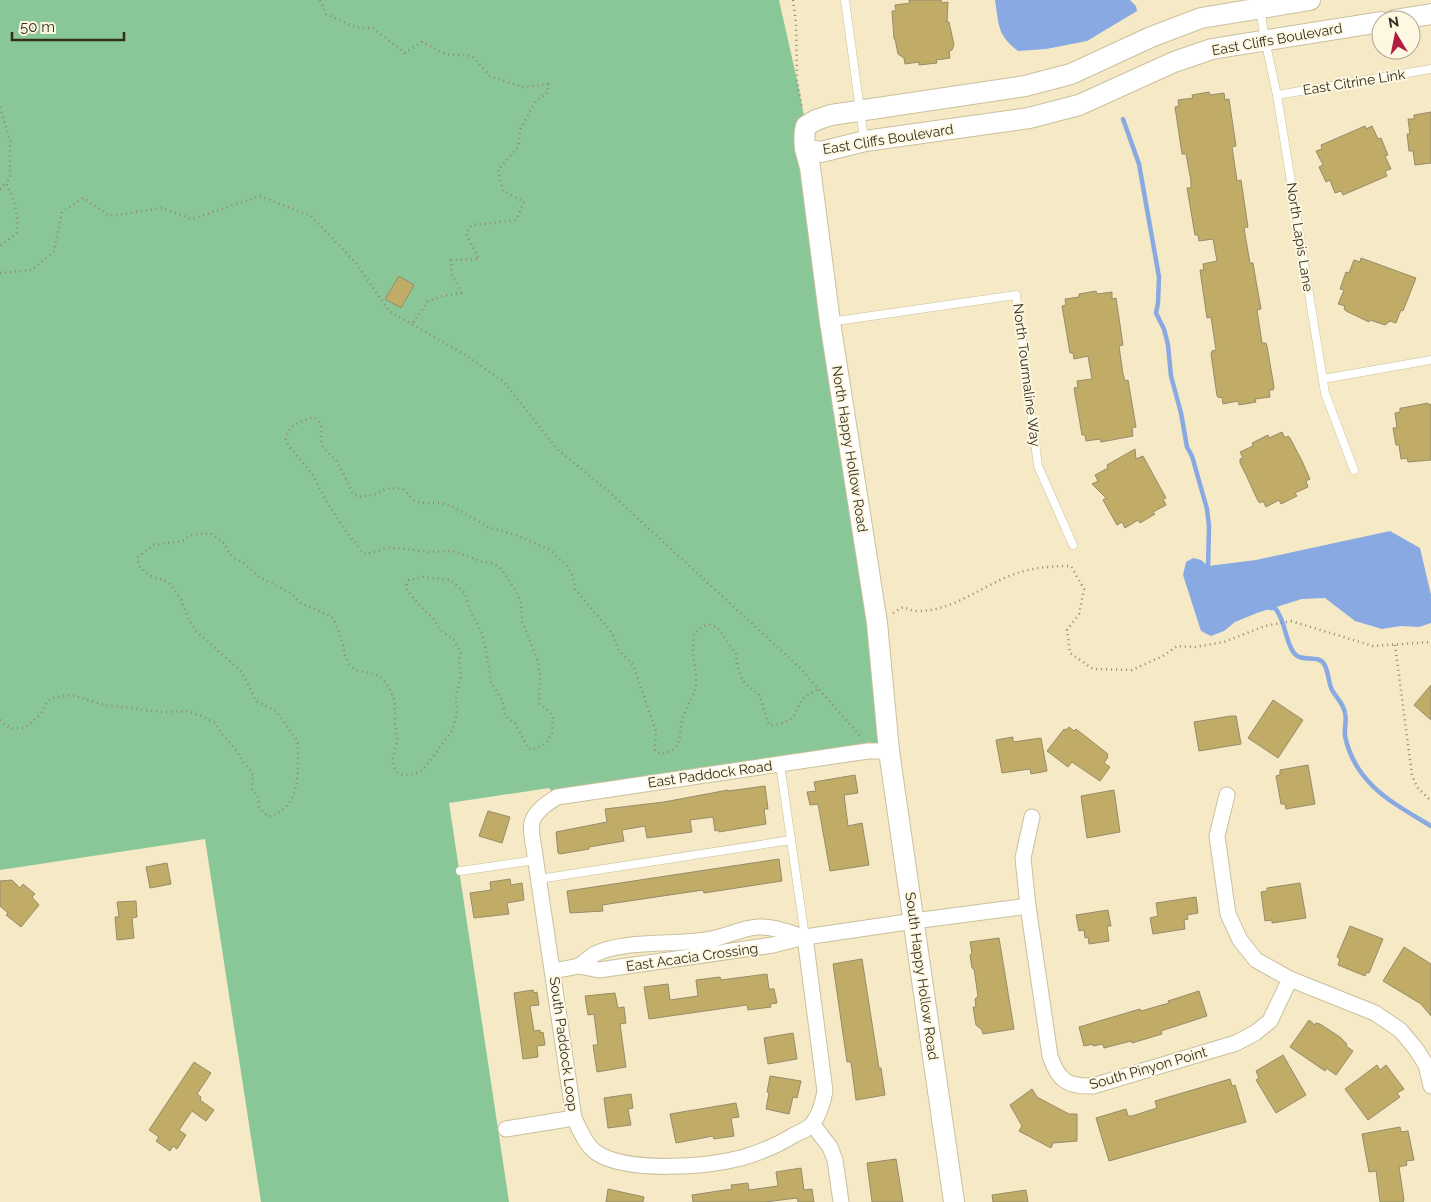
<svg xmlns="http://www.w3.org/2000/svg" width="1431" height="1202" viewBox="0 0 1431 1202" font-family="Raleway,sans-serif">
<rect width="100%" height="100%" fill="#f5eac5"/>
<path fill="#89c798" d="M0,0H779L797,80L806,126L889,751L557,797L549,788L449,803L509,1202H261L205,839L0,870Z"/>
<g fill="#89a9e3">
<path d="M995,0H1130L1136,6L1137,11L1087,41L1046,49L1018,51C997,35 999,25 995,0Z"/>
<path d="M1390,531L1420,548L1431,595V623L1419,627L1401,626L1382,629L1355,621L1325,598L1302,599L1257,613L1235,622L1224,631L1211,636L1201,631L1183,575L1186,562L1193,558L1201,560L1208,566L1256,560Z"/>
</g>
<g fill="none" stroke-linecap="round" stroke-linejoin="round">
<g stroke="#89a9e3" stroke-width="4.5">
<path d="M1123,119L1139,164L1159,277L1158,303L1156,313L1164,329L1168,345L1171,376L1181,413L1187,447L1192,456L1207,509L1209,526L1208,570"/>
<path d="M1270,608H1275C1287,623 1284,640 1294,653C1301,663 1319,654 1324,664C1329,672 1328,682 1332,690C1336,697 1344,704 1345,713C1347,720 1344,728 1345,736C1355,784 1393,803 1431,826"/>
</g>
</g>
<g fill="#c0ab67" stroke="#978c6a">
<path d="M909,0H941L942,3L948,2L947,22H949L954,45L952,50L949,51L950,58L936,60L937,63L919,65V62L905,64L904,58L898,54L895,39H894L892,11H896L895,5L910,3Z"/>
<path d="M1209,92L1210,95L1224,93L1225,100L1229,99L1236,146L1232,147L1236,174L1237,181L1241,180L1248,227L1244,228L1245,234L1250,263H1253L1256,281L1261,309L1257,310L1262,343H1266L1267,346L1274,387L1273,390H1269L1270,397L1255,399L1256,402L1239,405L1238,401L1223,404L1222,397L1219,398L1217,396L1211,354L1212,351L1216,350L1211,317L1207,318L1200,270H1204L1203,264L1217,261L1213,239L1199,241L1198,235H1195L1187,188H1191V181L1186,154H1182L1175,107L1179,106L1178,100L1193,98L1192,95Z"/>
<path d="M1431,112V163L1415,165L1413,151H1409L1407,134H1410L1408,119H1414V115Z"/>
<path d="M1365,126L1366,129L1372,126L1378,139L1381,138L1388,155L1385,156L1391,169L1385,171L1387,176L1343,195L1341,191L1335,193L1330,180L1326,182L1319,167L1323,165L1316,151L1322,149L1321,145Z"/>
<path d="M1361,258L1416,278L1403,311L1401,310L1396,323L1390,321L1385,325L1370,320L1369,322L1346,311L1344,309L1345,306L1338,304L1344,290L1340,289L1346,272L1349,273L1354,260L1360,262Z"/>
<path d="M399,276L414,285L401,308L385,299Z"/>
<path d="M1096,291L1097,294L1112,292V299L1116,298L1123,345L1119,346L1123,374L1125,381L1128,380L1136,427L1132,428L1133,436L1101,442L1100,439L1086,441L1085,435H1082L1074,388L1078,387L1077,381L1092,379L1088,356L1074,359L1073,353H1070L1062,306L1066,305L1065,299L1079,297V294Z"/>
<path d="M1428,403L1429,405L1431,404V460L1408,462L1407,458L1401,459L1399,445H1396L1393,428H1397L1395,413L1400,412V408H1402Z"/>
<path d="M1282,432L1285,438L1288,436L1290,438L1302,461L1310,479L1306,481L1308,487L1295,493L1297,496L1281,504L1279,500L1266,507L1263,501L1260,503L1258,501L1247,477L1240,463V459L1243,458L1240,452L1253,446L1252,443L1268,435L1269,438Z"/>
<path d="M1135,449L1136,459L1143,456L1166,498L1163,499L1166,505L1153,512L1155,514L1140,523L1138,520L1125,528L1122,522L1117,525L1103,500L1106,498L1092,484L1098,481L1095,475L1108,468L1107,465Z"/>
<path d="M1431,685V720L1414,705Z"/>
<path d="M1273,700L1303,720L1278,758L1248,738Z"/>
<path d="M1231,716H1236L1241,744L1199,751L1194,722Z"/>
<path d="M1069,727L1074,731L1076,729L1108,754L1107,756L1108,757L1104,763L1110,767L1100,781L1072,762L1068,767L1047,751L1064,729L1066,730Z"/>
<path d="M1013,737V742L1041,738L1047,771L1031,774L1030,769L1002,773L996,740Z"/>
<path d="M1308,765L1315,804L1286,809L1285,804H1281L1276,776L1280,775V770Z"/>
<path d="M855,775L858,793L844,795L848,826L862,823L869,865L830,871L818,804L810,805L807,792L816,791L814,782Z"/>
<path d="M765,786L768,809H764L766,824L719,832V830L715,831L713,817L690,820L692,832L647,838L645,826L622,830L624,841L589,847V849L560,854L558,853L556,832L607,822L605,809L664,802L728,790V791Z"/>
<path d="M1114,790L1120,832L1087,838L1081,796Z"/>
<path d="M488,811L510,817L502,843L479,836Z"/>
<path d="M779,859L782,881L704,893L703,890L602,905L603,911L570,913L567,891Z"/>
<path d="M167,863L171,884L150,888L146,867Z"/>
<path d="M510,879L511,885L522,883L524,900L507,903L509,914L474,918L470,893L491,890L490,882Z"/>
<path d="M12,880L20,888L23,884L35,894L32,897L39,905L21,927L6,915L8,913L0,906V881Z"/>
<path d="M1300,883L1306,918L1272,923V920L1265,921L1261,892L1267,891V888Z"/>
<path d="M1196,897L1198,913L1187,915L1188,919L1184,920L1185,929L1153,934L1150,918L1158,916L1156,903Z"/>
<path d="M136,901L137,917L132,918L134,938L117,940L115,917H119L117,902Z"/>
<path d="M1108,910L1111,926H1107L1109,941L1089,944L1088,937L1085,938L1084,930L1079,931L1076,915Z"/>
<path d="M1350,926L1383,939L1369,973L1367,972L1365,976L1338,965L1340,959L1337,957Z"/>
<path d="M999,938L1014,1029L983,1034L982,1030L976,1025L973,1007H976L975,999L978,996L974,969L972,968L970,955L972,953L970,942Z"/>
<path d="M1404,947L1431,964V1016L1421,1004L1383,981Z"/>
<path d="M862,959L879,1068H881L885,1095L856,1100L851,1062H847L833,964Z"/>
<path d="M767,974L769,989H774L777,1003L770,1004L771,1007L748,1010L747,1005L649,1019L644,987L668,984L670,1000L698,996L696,980L720,977L721,980Z"/>
<path d="M533,990L534,993L537,992L539,1005L530,1006L534,1031L540,1030V1033L543,1032L545,1045L537,1046L538,1057L523,1059L514,993Z"/>
<path d="M1199,991L1207,1016L1161,1031L1162,1034L1132,1043L1131,1041L1104,1048L1103,1044L1093,1046V1044L1084,1046L1079,1027L1140,1009L1141,1011L1169,1003L1168,1001Z"/>
<path d="M615,993L618,1008L624,1007L626,1023L620,1024L626,1067L597,1072L593,1045H598L594,1014L588,1015L585,996Z"/>
<path d="M1309,1020L1315,1025L1316,1023L1320,1024L1340,1037L1347,1044L1346,1046L1353,1051L1336,1075L1326,1068L1325,1071L1290,1047Z"/>
<path d="M793,1033L797,1059L768,1064L764,1038Z"/>
<path d="M1283,1055L1306,1095L1276,1113L1256,1080L1259,1078L1256,1071Z"/>
<path d="M194,1062L211,1073L197,1094L201,1097L200,1100L214,1110L206,1121L192,1111L179,1130L186,1135L177,1149L173,1146L170,1151L156,1141L159,1137L149,1130Z"/>
<path d="M1377,1065L1380,1070L1386,1065L1404,1089L1397,1093L1400,1097L1368,1120L1345,1089Z"/>
<path d="M770,1076L801,1081L797,1098L793,1097L789,1114L766,1109L769,1093L767,1092Z"/>
<path d="M1230,1079L1232,1086L1235,1085L1246,1122L1109,1161L1096,1118L1126,1109L1128,1116H1132L1157,1108L1155,1101Z"/>
<path d="M1032,1089L1037,1097L1069,1114H1077V1141L1053,1143L1051,1148L1019,1131L1022,1126L1010,1105Z"/>
<path d="M631,1094L633,1108L628,1109L631,1125L608,1128L604,1098Z"/>
<path d="M736,1103L739,1117L731,1118L734,1136L714,1139L713,1136L676,1143L670,1114Z"/>
<path d="M1400,1127L1401,1132L1408,1131L1414,1160L1406,1161L1407,1165L1399,1167L1404,1200L1403,1202H1380L1376,1171L1369,1172L1362,1134Z"/>
<path d="M896,1159L903,1202H872L867,1163Z"/>
<path d="M801,1168L804,1190L812,1189L814,1202H798L797,1198L765,1202H693L692,1195L732,1189L731,1185L748,1183L749,1190L778,1186L776,1172Z"/>
<path d="M608,1189L644,1197L643,1202H606Z"/>
<path d="M1026,1190L1028,1202H993L992,1195Z"/>
</g>
<g fill="none" stroke-linecap="round" stroke-linejoin="round">
<g stroke="#cac09c" stroke-width="9">
<g id="service">
<path d="M845,0L864,139"/>
<path d="M1260,8L1265,40L1277,95L1325,393L1354,470"/>
<path d="M1277,95L1431,69"/>
<path d="M830,322L1016,295L1038,466L1073,545"/>
<path d="M1323,379L1431,360"/>
<path d="M780,764L805,937"/>
<path d="M460,871L536,860"/>
<path d="M539,879L791,840"/>
</g>
</g>
<g stroke="#cac09c" stroke-width="17">
<g id="minor">
<path d="M1227,795L1217,836L1228,914L1240,940L1256,960L1290,979L1375,1013L1400,1030L1416,1049L1426,1065L1431,1086"/>
<path d="M1032,817L1023,858L1028,906L1050,1056C1058,1080 1067,1087 1093,1086L1236,1043L1255,1033L1270,1021L1290,979"/>
<path d="M805,937L825,1091C823,1102 820,1114 813,1123C809,1129 800,1132 794,1135C778,1145 759,1153 741,1158C706,1167 628,1173 597,1153C586,1146 580,1130 574,1118L534,849C533,842 530,829 532,822C536,810 548,803 557,797L868,751H889"/>
<path d="M579,966C585,962 590,957 595,954C622,940 675,945 706,940C724,938 740,928 758,927C774,926 789,933 804,937"/>
<path d="M553,971L579,966L599,970L773,945L805,937L914,921L1028,906"/>
<path d="M813,1125L830,1147L835,1160L841,1202"/>
<path d="M506,1129L574,1118"/>
</g>
</g>
<g stroke="#cac09c" stroke-width="22">
<g id="tertiary">
<path d="M1394,20L1431,14"/>
<path d="M805,149L821,152L865,141L1029,118L1079,105L1174,62L1212,49L1381,22"/>
<path d="M954,1202L889,751L877,623L830,322L810,167C806,153 802,140 806,126L816,120L831,115L1025,86L1071,74L1151,37L1201,18L1310,0"/>
</g>
</g>
<g stroke="#918970" stroke-width="2.5" stroke-dasharray="1 4" stroke-linecap="butt">
<path d="M320,0L326,14L355,27L373,28L405,53L422,42L445,54L472,56L490,76L523,87L548,84V92L535,102L520,130L518,147L498,170L503,191L524,202L516,220L472,225L466,234L479,259L451,260L452,274L461,293L443,296L428,301L412,324"/>
<path d="M793,0L796,23L797,80L802,108"/>
<path d="M0,107L10,141V178L6,183"/>
<path d="M0,189L6,183C14,199 19,214 17,233L0,246"/>
<path d="M0,273L32,270L54,251L62,212L83,198L110,216L162,208L192,219L260,196L311,216L356,263L389,311L467,356L504,382L557,449L607,490L800,668L862,738"/>
<path d="M893,613L903,607C908,609 913,611 918,611C951,611 978,589 1007,577C1028,568 1048,566 1071,566L1084,589L1079,614L1067,630L1070,653L1093,669L1132,670L1163,656L1177,646L1195,647L1224,642L1265,626L1291,621L1373,646L1431,642"/>
<path d="M1395,645L1412,775L1417,787L1431,801"/>
<path d="M0,720L5,725L14,729L26,727L40,715L47,702L52,698L72,695L104,705L162,712L187,711L202,716L215,723L222,734L237,751L244,764L250,769L253,776L252,789L258,796L259,807L267,816C272,817 276,814 281,811C302,795 297,767 298,744L296,739L276,711L256,701L242,672L196,631L189,620L181,600L173,588L168,582L150,576L139,566L138,557L153,545L182,541L191,535L210,533L224,543L229,553L234,558L245,564L259,577L291,593L301,603L332,617C335,623 338,629 340,635C344,645 343,658 352,667C364,677 378,666 390,690C397,702 394,707 395,720C395,726 397,733 397,739C396,749 390,760 395,769C399,779 417,774 423,770L451,732L455,721L457,713L456,697L461,676L459,661L461,653L454,640L440,630L433,618L420,606L406,589L407,583L409,580L423,577L450,580L465,593L469,608L482,634L485,645L491,682L502,700L505,714L509,720L515,723L528,748L532,750L546,744L552,733L553,718L550,712L540,705L539,698L540,678L538,661L522,622L521,603L516,591L505,574L499,567L490,563L483,562L453,551L429,552L407,549L387,548L367,554L363,553L345,530L327,502L313,475L288,445L286,439L287,434L290,429L296,424L312,417C326,422 319,434 322,444C325,452 333,456 337,462C343,472 348,484 353,494L360,497L376,494L385,489L393,488L403,489L414,500L421,503H440L453,507L488,527L516,535L550,550L567,566L573,576L575,589L612,633L619,650L633,665L656,731L655,750L660,754C683,750 678,740 682,720C685,707 694,699 696,684C697,673 693,661 693,650C693,645 694,639 694,634L703,626L710,625L718,628L736,654L737,665L742,680L749,687L759,694L769,725L780,724L789,720L794,716L802,699L818,689"/>
</g>
<use href="#service" stroke="#fff" stroke-width="8"/>
<use href="#minor" stroke="#fff" stroke-width="15"/>
<use href="#tertiary" stroke="#fff" stroke-width="20"/>
</g>
<g text-anchor="middle" dominant-baseline="central" stroke-width="4" stroke-linejoin="round" paint-order="stroke">
<g font-size="14" fill="#312d1f" stroke="#fef7e1">
<text transform="translate(1277 39) rotate(-10)">East Cliffs Boulevard</text>
<text transform="translate(1354 82) rotate(-9)">East Citrine Link</text>
<text transform="translate(888 139) rotate(-9)">East Cliffs Boulevard</text>
<text transform="translate(1300 237) rotate(81)">North Lapis Lane</text>
<text transform="translate(1027 375) rotate(83)">North Tourmaline Way</text>
<text transform="translate(850 449) rotate(81)">North Happy Hollow Road</text>
<text transform="translate(710 774) rotate(-8)">East Paddock Road</text>
<text transform="translate(692 957) rotate(-8)">East Acacia Crossing</text>
<text transform="translate(922 976) rotate(82)">South Happy Hollow Road</text>
<text transform="translate(564 1044) rotate(82)">South Paddock Loop</text>
<text transform="translate(1148 1068) rotate(-16)">South Pinyon Point</text>
</g>
</g>
<g transform="translate(1396 35) rotate(350)"><circle r="24" fill="#fef7e1" stroke="#aca693"/>
<path d="M0-4L9 19L0 12L-9 19Z" fill="#b11e40"/>
<text y="-8" font-size="14" font-weight="bold" text-anchor="middle" fill="#312d1f">N</text>
</g>
<path d="M12 32v8h112v-8" fill="none" stroke="#312d1f" stroke-width="2.5"/>
<text x="20" y="32" font-size="15" fill="#312d1f" stroke="#fef7e1" stroke-width="4" paint-order="stroke">50 m</text>
</svg>
